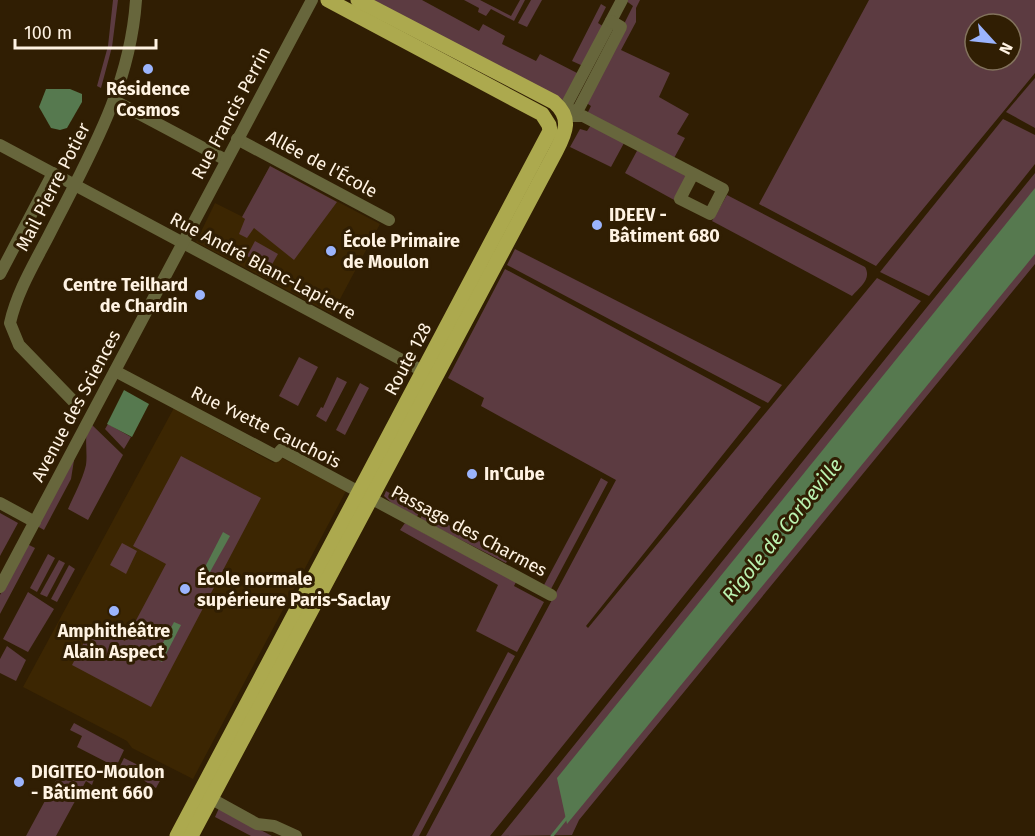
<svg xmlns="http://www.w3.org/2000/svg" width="1035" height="836" viewBox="0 0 1035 836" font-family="'Fira Sans',sans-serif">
<rect width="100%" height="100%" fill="#301e03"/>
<g fill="#3c2602">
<path d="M270,166L380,224L332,314L196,242L215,203L243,217Z"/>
<path d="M175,406L200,423L274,463L278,456L346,491L193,779L132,748L127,741L23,687Z"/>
</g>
<g fill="#5c3b41" fill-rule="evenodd">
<path d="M113,0H118L112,47L101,88L97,86L108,46Z"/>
<path d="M364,0H422L479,31L483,24L505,36L502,44L536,61L540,54L579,74L564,102Z"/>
<path d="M464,0H480L511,16L520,0H525L514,21L491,9L486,16L478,12L479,8Z"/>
<path d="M531,0H542L527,27L518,23Z"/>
<path d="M625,0H640L636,8V22L621,50L670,73L659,97L689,114L677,134L685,138L673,160L587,114L591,106L585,102L633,6Z"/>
<path d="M869,0H1035V73L876,266L759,204ZM975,24H1011V60H975Z"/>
<path d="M601,4L606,7L598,23L604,27L583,66L572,61Z"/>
<path d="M1035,78V128L1006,112Z"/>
<path d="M1003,119L1035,135V164L929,296L880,272Z"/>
<path d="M591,125L624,143L611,167L570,147L580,129L587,131Z"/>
<path d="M638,149L688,176L676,201L625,173Z"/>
<path d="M270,166L337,202L294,260L254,228L247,238L239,234L245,219L242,217Z"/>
<path d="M1035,173V264L579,820L572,835L501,836Z"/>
<path d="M727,195L865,267C872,279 860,287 852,296L712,221Z"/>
<path d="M255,241L278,254L270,268L247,256Z"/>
<path d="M515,249L782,385L768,403L507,265Z"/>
<path d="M505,269L761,407L586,626L588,628L877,278L921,301L490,836H426L616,480L481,406L484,398L448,378Z"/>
<path d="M299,357L318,367L298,406L279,396Z"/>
<path d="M337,377L347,382L326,422L316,416L321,407L323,408Z"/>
<path d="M360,383L369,388L345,435L336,430Z"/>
<path d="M90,423L123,455L88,520L68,509C74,495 82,481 86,465C88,450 83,437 90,423Z"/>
<path d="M108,424L131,437L124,449L105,429Z"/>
<path d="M75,454L71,479L44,530L37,526Z"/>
<path d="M181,456L261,498L151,707L72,665L93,625L125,641L166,564L133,546Z"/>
<path d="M601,478L608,482L551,589L544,585Z"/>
<path d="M386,491L420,509L417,517L394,505L384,496Z"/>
<path d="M424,512L509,557L506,563L420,519Z"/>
<path d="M0,513L18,523L0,556Z"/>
<path d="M405,523L516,582L514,586L544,602L517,652L476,631L498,585L400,530Z"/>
<path d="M122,543L137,551L126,574L110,565Z"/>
<path d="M27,544L35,548L0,614V595Z"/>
<path d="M48,554L55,558L37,592L30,588Z"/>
<path d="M59,560L65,563L47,597L40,594Z"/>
<path d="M69,565L75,569L57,602L51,599Z"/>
<path d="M28,592L54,609L28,652L3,639Z"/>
<path d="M7,646L26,660L16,681L0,673V659Z"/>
<path d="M508,652L515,656L419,836H412Z"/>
<path d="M74,723L124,750L116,767L77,747L82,736L70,730Z"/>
<path d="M124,758L162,777L156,788L120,766Z"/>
<path d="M71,763L89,767L94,779L92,785L86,781L56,836H26L60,773Z"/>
<path d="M219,808L272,836H251L215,817Z"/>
</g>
<g fill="#56794f">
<path d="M46,89H70L82,94V102L67,128L60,130L51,128L39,107Z"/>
<path d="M1035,188V254L567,824L557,778Z"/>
<path d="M124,390L149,404L132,437L107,424Z"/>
<path d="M223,532L230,536L210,572L204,569Z"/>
<path d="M174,622L181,625L162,662L155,658Z"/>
</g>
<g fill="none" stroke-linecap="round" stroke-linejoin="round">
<path stroke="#56794f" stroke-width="3" d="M552,836L568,816"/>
<g stroke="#67663c" stroke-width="12">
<path d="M115,101L226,160"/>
<path d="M566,116H583L723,189L710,214L680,199L693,174"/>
<path d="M566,116L568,102L622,0"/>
<path d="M566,116L579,108L621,27L611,21"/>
<path d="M237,139L389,220"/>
<path d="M0,145L430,375"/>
<path d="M0,274L53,173"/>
<path d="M115,371L276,456L281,450L551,595"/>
<path d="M78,406L19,345L10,323C17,292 34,264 49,235C88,158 130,89 136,0"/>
<path d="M0,503L35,522"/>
<path d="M0,587L312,0"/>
<path d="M210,798L257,824L274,826L296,836"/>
</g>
<g stroke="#aca94e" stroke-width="15">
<path d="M177,836L550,131L549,125L542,114L328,0"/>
<path d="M191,836L556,151C566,132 572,118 554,102L358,0"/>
</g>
</g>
<g fill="#9bb4fd" stroke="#301e03" stroke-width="2">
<circle cx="148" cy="69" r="6"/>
<circle cx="597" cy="225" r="6"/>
<circle cx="331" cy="251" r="6"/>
<circle cx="200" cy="295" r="6"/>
<circle cx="472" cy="474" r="6"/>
<circle cx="185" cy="589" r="6"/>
<circle cx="114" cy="611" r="6"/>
<circle cx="19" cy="782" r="6"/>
</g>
<g text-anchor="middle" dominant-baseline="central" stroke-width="6" stroke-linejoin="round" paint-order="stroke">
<g font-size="18" font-weight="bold" fill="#fff3e3" stroke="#301e03" text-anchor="start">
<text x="148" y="89" text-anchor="middle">Résidence<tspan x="148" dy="21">Cosmos</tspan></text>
<text x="609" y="215">IDEEV -<tspan x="609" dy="21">Bâtiment 680</tspan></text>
<text x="343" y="241">École Primaire<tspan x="343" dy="21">de Moulon</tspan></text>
<text x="188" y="285" text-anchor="end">Centre Teilhard<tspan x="188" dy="21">de Chardin</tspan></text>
<text x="484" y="474">In'Cube</text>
<text x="197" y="579">École normale<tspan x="197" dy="21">supérieure Paris-Saclay</tspan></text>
<text x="114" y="631" text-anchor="middle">Amphithéâtre<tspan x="114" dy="21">Alain Aspect</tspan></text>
<text x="31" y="772">DIGITEO-Moulon<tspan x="31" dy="21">- Bâtiment 660</tspan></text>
</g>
<g font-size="18" fill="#fff3e3" stroke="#301e03">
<text transform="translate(231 113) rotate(-62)">Rue Francis Perrin</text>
<text transform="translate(322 164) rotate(28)">Allée de l'École</text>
<text transform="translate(53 187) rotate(-63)">Mail Pierre Potier</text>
<text transform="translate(263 266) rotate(28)">Rue André Blanc-Lapierre</text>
<text transform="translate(408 359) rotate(-62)">Route 128</text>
<text transform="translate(76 406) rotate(-62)">Avenue des Sciences</text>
<text transform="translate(266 427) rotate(26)">Rue Yvette Cauchois</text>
<text transform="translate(469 531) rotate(28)">Passage des Charmes</text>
</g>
<g font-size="20" font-style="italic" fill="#baf1af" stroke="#301e03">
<text transform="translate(782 530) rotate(-51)">Rigole de Corbeville</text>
</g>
</g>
<g transform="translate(993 42) rotate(117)"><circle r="28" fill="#301e03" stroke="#83735d" stroke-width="1.5"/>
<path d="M0-4.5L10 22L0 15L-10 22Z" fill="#9bb4fd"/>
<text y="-9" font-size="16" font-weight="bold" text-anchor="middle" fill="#fff3e3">N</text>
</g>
<path d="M15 39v9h141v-9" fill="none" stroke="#fff3e3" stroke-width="3"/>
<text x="24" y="39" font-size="18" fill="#fff3e3" stroke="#301e03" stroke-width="4.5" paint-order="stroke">100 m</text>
</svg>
